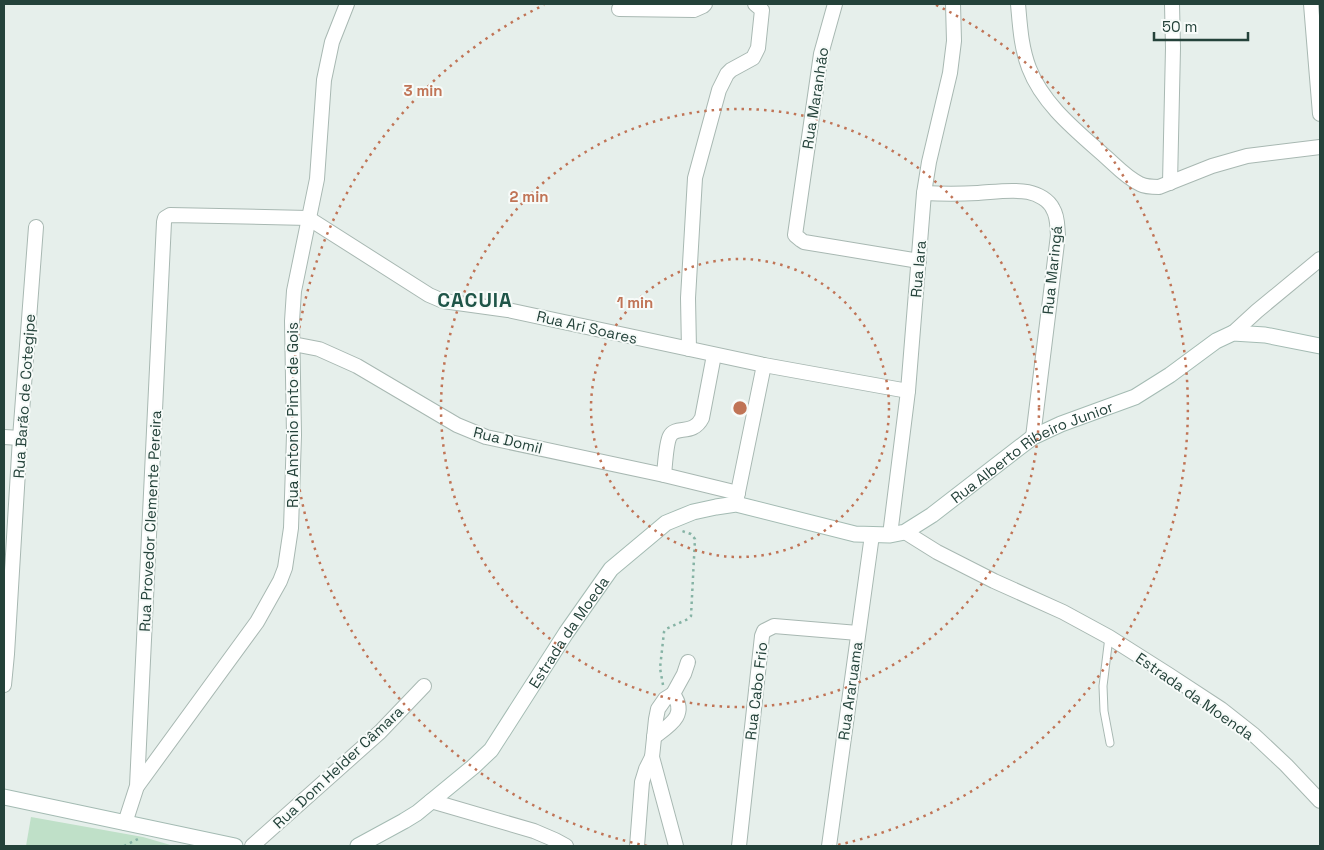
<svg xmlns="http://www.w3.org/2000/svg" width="1324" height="850" viewBox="0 0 1324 850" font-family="'Space Grotesk',sans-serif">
<rect width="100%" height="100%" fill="#e6efeb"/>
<path fill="#bfe0c8" d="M31,817L143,837L174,846H26Z"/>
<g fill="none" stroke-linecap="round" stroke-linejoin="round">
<g stroke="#a8b8b2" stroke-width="9">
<path id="service" d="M1109,637L1103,686L1104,711L1110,743"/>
</g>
<g stroke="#a8b8b2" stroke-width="16">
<g id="minor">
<path d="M835,4L821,54L795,235L801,240L804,242L919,261"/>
<path d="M1018,4C1020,26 1021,47 1029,68C1043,105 1078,132 1107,158C1117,167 1127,178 1140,184C1146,187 1152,187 1159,187L1212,166L1247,156L1320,147"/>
<path d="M1311,4L1320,114"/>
<path d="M619,9L694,10L703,6L705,4"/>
<path d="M1170,183L1173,48L1172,4"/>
<path d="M924,193C942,194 960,194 978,193C994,192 1013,189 1028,192C1038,194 1049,200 1053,209C1058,217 1057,226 1058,235L1033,437"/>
<path d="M1233,333L1257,311L1320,259"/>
<path d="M293,344L319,349L357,366L457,425L486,437L664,475L738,493"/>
<path d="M689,349L688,298L695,178L719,90L727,74L731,70L753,58L758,48L762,10L755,4"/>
<path d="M4,437L20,438"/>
<path d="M664,475C665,466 666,443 670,436C676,425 693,436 702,418L714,355"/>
<path d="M736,502L764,365"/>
<path d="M905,532L937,552L994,581L1063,612L1109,637L1169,675L1221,709L1254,735L1286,765L1320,801"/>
<path d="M890,535L908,391L924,193L929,162L950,73L954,41L953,4"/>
<path d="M4,685L7,654L20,438L36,227"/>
<path d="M673,694L665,699L658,709L656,719L652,757L676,846"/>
<path d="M654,737C670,725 688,715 673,694L684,674L688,662"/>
<path d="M138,785L257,622L280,581L285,568L291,528L294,435L292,321L294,291L317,179L324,80L332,42L347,4"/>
<path d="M431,801L534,831L555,840L566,846"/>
<path d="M125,823L137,786L164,222L165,218L170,215L308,218L429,295L443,301L508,310L764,365L908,391"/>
<path d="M252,846L380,732L424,686"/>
<path d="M637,846L642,782L646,769L652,757"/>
<path d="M739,846L762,636L764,631L774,626L858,633"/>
<path d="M829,846L872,535"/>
</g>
</g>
<g stroke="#a4bbb3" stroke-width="17">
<g id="secondary">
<path d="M4,797L235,846"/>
<path id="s1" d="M358,846L404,821L417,813L473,767L491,750L566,633L611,569L666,523L693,512L716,507L736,504L855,534L890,535L905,532L932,515L1033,437L1061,424L1135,397L1170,375L1216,341L1233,333L1265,335L1320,346"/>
</g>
</g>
<g stroke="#86b3a5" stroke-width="2.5" stroke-dasharray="2.5 4" stroke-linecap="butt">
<path d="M663,685L660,668L664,632L666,629L688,619L691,616L695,539L691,534L682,531"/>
<path d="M124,846L138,839"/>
</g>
<use href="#service" stroke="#fff" stroke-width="7"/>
<use href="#minor" stroke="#fff" stroke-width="14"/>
<use href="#secondary" stroke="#fff" stroke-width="15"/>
</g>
<g fill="none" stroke="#c07456" stroke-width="2.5" stroke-dasharray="2.5 5">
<circle cx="740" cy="408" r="149"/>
<circle cx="740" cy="408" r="299"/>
<path d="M647 846A448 448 0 0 1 544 5M936 5A448 448 0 0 1 833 846"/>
</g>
<g text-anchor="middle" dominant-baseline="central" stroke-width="4" stroke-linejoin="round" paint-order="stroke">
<g font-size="15" fill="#24423a" stroke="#f7fbf9">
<text transform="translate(815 98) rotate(-81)">Rua Maranhão</text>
<text transform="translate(918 269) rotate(-85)">Rua Iara</text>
<text transform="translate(1052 270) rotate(-84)">Rua Maringá</text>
<text transform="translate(587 327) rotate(13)">Rua Ari Soares</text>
<text transform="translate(24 396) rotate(-86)">Rua Barão de Cotegipe</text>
<text transform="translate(292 415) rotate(-90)">Rua Antonio Pinto de Gois</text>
<text transform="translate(508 440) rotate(14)">Rua Domil</text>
<text stroke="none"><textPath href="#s1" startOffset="851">Rua Alberto Ribeiro Junior</textPath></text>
<text transform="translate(150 521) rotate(-87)">Rua Provedor Clemente Pereira</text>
<text stroke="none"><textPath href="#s1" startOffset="306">Estrada da Moeda</textPath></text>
<text transform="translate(756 691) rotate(-83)">Rua Cabo Frio</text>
<text transform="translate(850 691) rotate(-82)">Rua Araruama</text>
<text transform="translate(1195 696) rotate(35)">Estrada da Moenda</text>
<text transform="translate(338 767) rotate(-43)">Rua Dom Helder Câmara</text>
</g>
<g font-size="20" font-weight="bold" letter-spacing="1" fill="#1f5548" stroke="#f7fbf9">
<text x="475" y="300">CACUIA</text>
</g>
</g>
<circle cx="740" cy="408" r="8" fill="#c07456" stroke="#f7fbf9" stroke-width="2.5"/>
<g font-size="15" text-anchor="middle" font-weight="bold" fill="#c07456" stroke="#f7fbf9" stroke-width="4" stroke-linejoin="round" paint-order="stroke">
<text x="423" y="96">3 min</text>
<text x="529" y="202">2 min</text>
<text x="635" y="308">1 min</text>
</g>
<rect width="1324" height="850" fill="none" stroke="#24423a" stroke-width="10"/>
<path d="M1154 32v8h94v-8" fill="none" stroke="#24423a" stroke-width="2.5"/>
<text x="1162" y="32" font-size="15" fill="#24423a" stroke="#f7fbf9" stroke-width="4" paint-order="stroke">50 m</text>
</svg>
